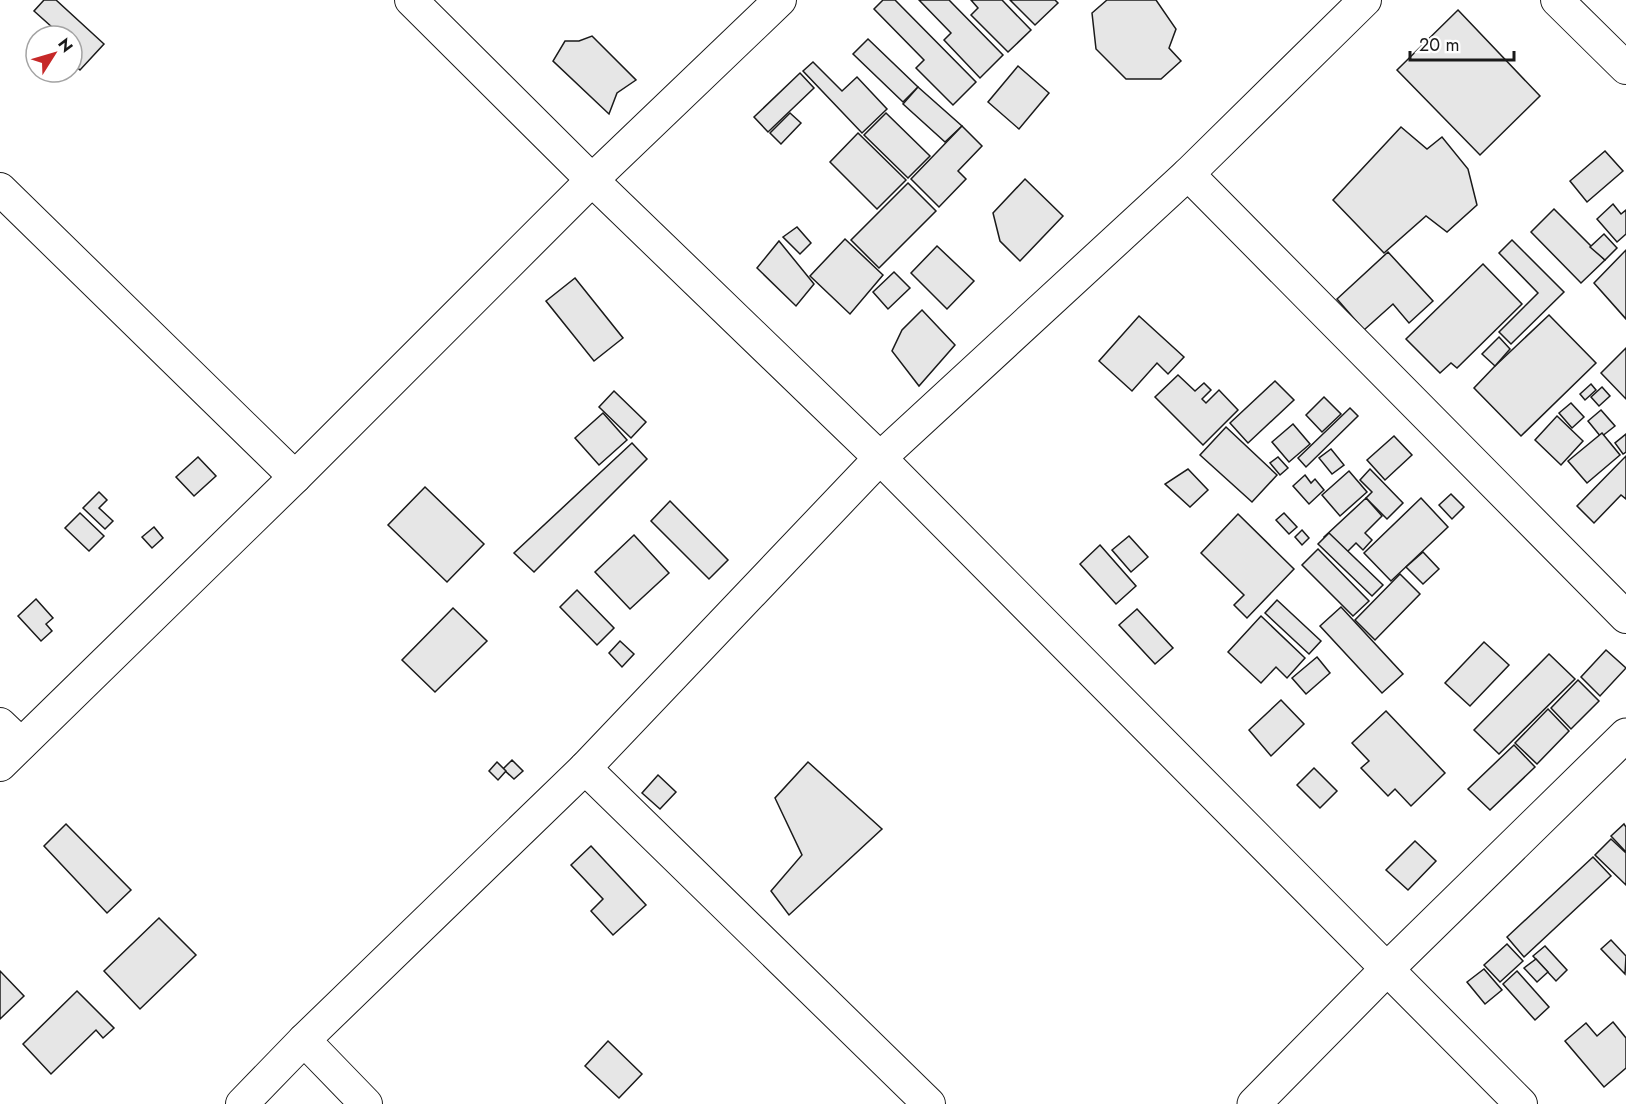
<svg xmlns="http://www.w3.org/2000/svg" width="1626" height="1104" viewBox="0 0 1626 1104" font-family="Jost,sans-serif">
<rect width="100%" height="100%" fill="#fff"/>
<g fill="#e6e6e6" stroke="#1a1a1a" stroke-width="1.5">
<path d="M44,0H56L104,44L80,70L72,63V56L77,51L72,46V36H62L34,11Z"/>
<path d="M883,0H895L976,82L953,105L916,68L924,60L874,9Z"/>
<path d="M919,0H949L1003,55L980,78L944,40L951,33Z"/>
<path d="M971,0H1002L1031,30L1008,52L971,15L978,8Z"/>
<path d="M1010,0H1055L1058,3L1035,25Z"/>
<path d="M1107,0H1156L1176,29L1169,48L1181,61L1161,79H1126L1096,49L1092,13Z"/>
<path d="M1458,10L1540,96L1480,155L1397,70Z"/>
<path d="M592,36L636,80L617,93L609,114L553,61L565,41H579Z"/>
<path d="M868,39L918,87L903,102L853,54Z"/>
<path d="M813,62L842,91L857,77L887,109L862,133L803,71Z"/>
<path d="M1018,66L1049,93L1019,129L988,102Z"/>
<path d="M800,73L814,88L768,132L754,117Z"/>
<path d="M918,87L962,126L945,142L903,104Z"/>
<path d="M790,113L801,123L781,144L770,133Z"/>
<path d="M886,113L930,156L908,178L864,135Z"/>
<path d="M962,126L982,146L958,171L966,179L939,207L911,179Z"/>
<path d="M1401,127L1427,149L1442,137L1468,169L1477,205L1447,232L1426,216L1384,253L1333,200Z"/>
<path d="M858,133L906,180L877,209L830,162Z"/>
<path d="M1605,151L1623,171L1587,202L1570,181Z"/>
<path d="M1025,179L1063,216L1020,261L1000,241L993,213Z"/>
<path d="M908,183L936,211L879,268L851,240Z"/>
<path d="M1613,204L1621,214L1626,210V234L1617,242L1597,219Z"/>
<path d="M1554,209L1605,260L1581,283L1531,232Z"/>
<path d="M797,227L811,243L800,254L783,237Z"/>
<path d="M1604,234L1617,248L1605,260L1590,247Z"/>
<path d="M845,239L883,275L850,314L810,276Z"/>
<path d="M1512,240L1564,292L1511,344L1499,332L1538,293L1499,253Z"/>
<path d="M779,241L814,284L796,306L757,268Z"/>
<path d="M937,246L974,281L947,309L911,273Z"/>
<path d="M1626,250V319L1594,283Z"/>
<path d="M1388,252L1433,301L1409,323L1393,304L1364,330L1337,299Z"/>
<path d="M1483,264L1522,304L1457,368L1451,363L1440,373L1406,339Z"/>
<path d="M894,272L910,288L888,309L873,292Z"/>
<path d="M575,278L623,338L594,361L546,301Z"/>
<path d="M922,310L955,345L919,386L892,351L902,330Z"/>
<path d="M1549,315L1596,363L1521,436L1474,388L1495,366Z"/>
<path d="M1139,316L1184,357L1168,374L1157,363L1132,391L1099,361Z"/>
<path d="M1499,337L1510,349L1495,366L1482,354Z"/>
<path d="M1626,348V399L1601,373Z"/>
<path d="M1178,375L1195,391L1204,383L1211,390L1202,399L1206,403L1219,390L1238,410L1203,445L1155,397Z"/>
<path d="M1275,381L1294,400L1248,443L1230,423Z"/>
<path d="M1591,384L1596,390L1585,400L1580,394Z"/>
<path d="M1602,387L1610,396L1599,406L1591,397Z"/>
<path d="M614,391L646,422L631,438L599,407Z"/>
<path d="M1324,397L1341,414L1322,432L1306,415Z"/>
<path d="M1571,403L1584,417L1572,428L1559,413Z"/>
<path d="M1350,408L1358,416L1306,467L1298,458Z"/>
<path d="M1601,410L1615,426L1601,437L1588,421Z"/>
<path d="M603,413L627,440L599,465L575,438Z"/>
<path d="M1557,416L1583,441L1561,465L1535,440Z"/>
<path d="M1293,424L1310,444L1289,462L1272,442Z"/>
<path d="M1226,427L1277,475L1252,502L1200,455Z"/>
<path d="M1602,433L1620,455L1587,483L1568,461Z"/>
<path d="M1626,434V452L1623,454L1615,443Z"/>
<path d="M1394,436L1412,455L1385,480L1367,460Z"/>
<path d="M632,443L647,459L534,572L514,553Z"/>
<path d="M1331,449L1344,465L1332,474L1319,458Z"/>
<path d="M1626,456V499L1621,495L1594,523L1577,506Z"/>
<path d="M198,457L216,476L194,496L176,477Z"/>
<path d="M1278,457L1288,468L1280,475L1270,463Z"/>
<path d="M1188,469L1208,490L1190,507L1165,484Z"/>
<path d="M1370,469L1403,503L1387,519L1366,498L1372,492L1360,480Z"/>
<path d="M1349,471L1367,492L1340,516L1322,495Z"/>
<path d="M1305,475L1311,483L1315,479L1324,490L1309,504L1293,486Z"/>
<path d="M425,487L484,544L447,582L388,525Z"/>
<path d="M99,492L107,500L99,508L113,521L105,529L83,508Z"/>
<path d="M1451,494L1464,507L1452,519L1439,505Z"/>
<path d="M1366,498L1382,516L1365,533L1372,540L1363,550L1356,543L1343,556L1324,537Z"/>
<path d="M1421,498L1448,527L1391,581L1364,553Z"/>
<path d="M670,501L728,560L709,579L651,521Z"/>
<path d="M80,513L104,536L89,551L65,528Z"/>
<path d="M1284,513L1297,527L1289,534L1276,520Z"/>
<path d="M1238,514L1294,569L1247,618L1234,605L1244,595L1201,553Z"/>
<path d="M154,527L163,538L152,548L142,537Z"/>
<path d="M1302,530L1309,538L1302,545L1295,537Z"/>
<path d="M1329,533L1383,585L1372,596L1318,544Z"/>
<path d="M634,535L669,573L630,609L595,572Z"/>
<path d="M1129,536L1148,557L1131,572L1112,550Z"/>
<path d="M1100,545L1136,586L1116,604L1080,564Z"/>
<path d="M1318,549L1369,601L1353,616L1302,565Z"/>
<path d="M1423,552L1439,569L1423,584L1406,567Z"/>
<path d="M1400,574L1420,594L1375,640L1355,620Z"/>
<path d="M577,590L614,628L597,645L560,607Z"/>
<path d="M36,599L53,618L46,624L52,631L41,641L18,616Z"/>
<path d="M1277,600L1321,641L1309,654L1265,613Z"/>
<path d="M1341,607L1403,674L1382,693L1320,626Z"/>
<path d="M453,608L487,641L435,692L402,660Z"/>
<path d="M1137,609L1173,648L1155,664L1119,625Z"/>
<path d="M1261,616L1305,658L1287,678L1276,667L1261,683L1228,652Z"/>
<path d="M620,641L634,654L622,667L609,653Z"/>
<path d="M1484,642L1509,665L1470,706L1445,683Z"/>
<path d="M1606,650L1626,668L1600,696L1581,677Z"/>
<path d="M1549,654L1575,679L1499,754L1474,730Z"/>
<path d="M1317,657L1330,673L1306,694L1292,678Z"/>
<path d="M1578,680L1599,701L1571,729L1551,708Z"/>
<path d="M1281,700L1304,724L1271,756L1249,730Z"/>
<path d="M1548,709L1569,731L1537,764L1515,743Z"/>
<path d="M1386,711L1445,773L1411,806L1395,789L1388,796L1361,768L1369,761L1352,743Z"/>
<path d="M1514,745L1535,767L1490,810L1468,789Z"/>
<path d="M512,760L523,771L514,779L503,769Z"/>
<path d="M497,762L506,771L498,780L489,771Z"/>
<path d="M808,762L882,829L789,915L771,891L802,855L775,798Z"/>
<path d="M1314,768L1337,791L1320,808L1297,785Z"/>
<path d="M658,775L676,792L660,809L642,793Z"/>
<path d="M66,824L131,890L107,913L44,846Z"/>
<path d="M1624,824L1626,827V852L1611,836Z"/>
<path d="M1611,839L1626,853V885L1595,855Z"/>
<path d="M1415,841L1436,861L1408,890L1386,870Z"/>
<path d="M591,846L646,905L613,935L591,911L603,899L571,865Z"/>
<path d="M1593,857L1611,876L1524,957L1507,937Z"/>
<path d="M159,918L196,955L140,1009L104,971Z"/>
<path d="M1611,940L1626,956L1625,974L1601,949Z"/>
<path d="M1507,944L1523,961L1500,982L1484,965Z"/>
<path d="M1545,946L1567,970L1556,981L1533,956Z"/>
<path d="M1536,959L1548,972L1537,982L1524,968Z"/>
<path d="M1484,969L1502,990L1485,1004L1467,982Z"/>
<path d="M0,971L24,996L0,1019Z"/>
<path d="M1517,971L1549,1007L1535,1020L1503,984Z"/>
<path d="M77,991L114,1028L103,1038L96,1030L51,1074L23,1044Z"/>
<path d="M1613,1022L1626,1038V1068L1604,1087L1565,1041L1586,1023L1597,1036Z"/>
<path d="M608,1041L642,1074L619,1098L585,1066Z"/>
</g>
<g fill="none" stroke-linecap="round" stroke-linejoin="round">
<g stroke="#1a1a1a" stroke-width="34">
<g id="street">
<path d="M411,0L592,180L880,458L1521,1104"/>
<path d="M1557,0L1626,68"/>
<path d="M1188,174L1626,617"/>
<path d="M0,189L295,477"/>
<path d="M0,724L21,744"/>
<path d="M0,765L295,477L592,180L780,0"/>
<path d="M585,768L929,1104"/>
<path d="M304,1040L366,1104"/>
<path d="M242,1104L304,1040L585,768L880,458L1188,174L1365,0"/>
</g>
</g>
<g stroke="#1a1a1a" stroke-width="35">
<path id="secondary" d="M1254,1104L1386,970L1626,735"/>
</g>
<use href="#street" stroke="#fff" stroke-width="32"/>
<use href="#secondary" stroke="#fff" stroke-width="33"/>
</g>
<g transform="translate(54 54) rotate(53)"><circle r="28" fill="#ffffff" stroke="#a3a3a3" stroke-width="1.5"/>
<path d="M0-4.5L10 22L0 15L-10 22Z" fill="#c62828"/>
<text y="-9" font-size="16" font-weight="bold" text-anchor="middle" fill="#1a1a1a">N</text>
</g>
<path d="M1410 51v9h104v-9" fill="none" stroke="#1a1a1a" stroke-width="3"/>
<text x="1419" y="51" font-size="18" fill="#1a1a1a" stroke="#ffffff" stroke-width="4.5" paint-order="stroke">20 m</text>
</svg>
